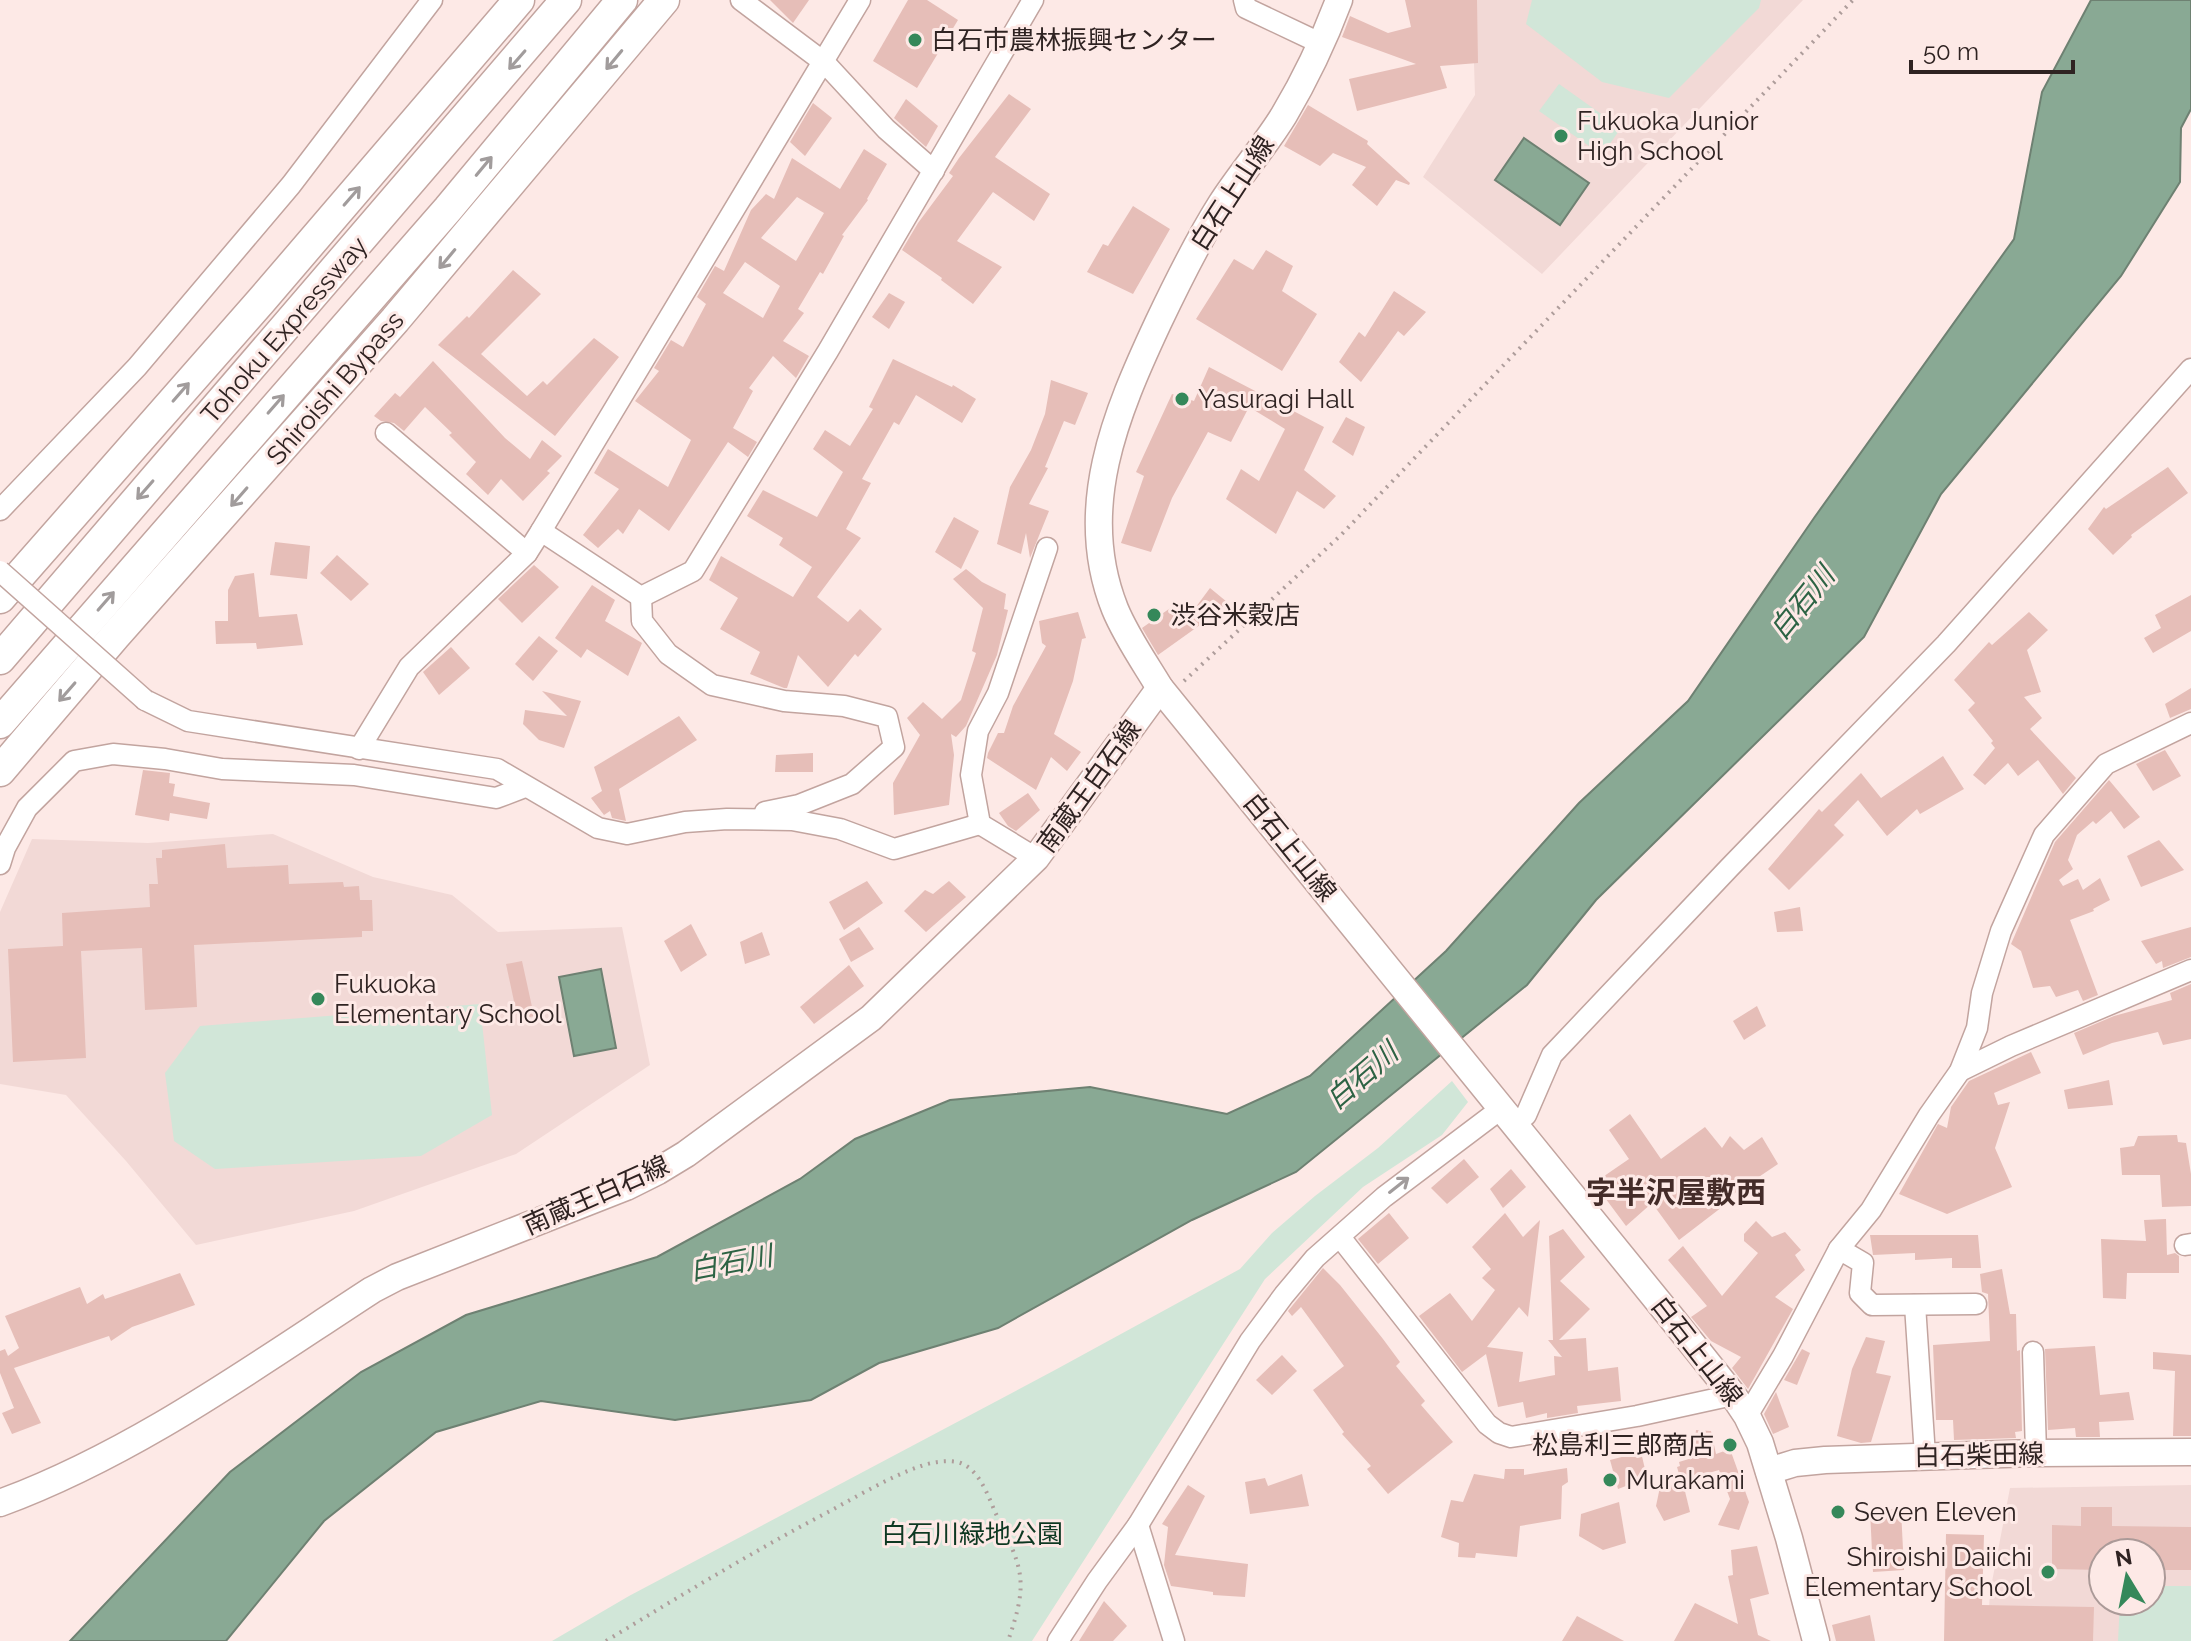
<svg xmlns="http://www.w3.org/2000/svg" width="2191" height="1641" viewBox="0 0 2191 1641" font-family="Raleway,'Noto Sans JP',sans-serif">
<rect width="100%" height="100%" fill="#fde9e6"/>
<g fill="#f2d9d6" fill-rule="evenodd">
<path d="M1472,0H1803L1542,274L1423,177L1475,95Z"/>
<path d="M273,834L373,877L452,895L498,932L622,927L650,1065L516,1154L354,1211L196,1245L126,1161L66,1095L0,1084V912L32,839L148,843Z"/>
<path d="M2191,1485V1641H1987L1990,1592L2010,1488ZM2103,1553H2151V1601H2103Z"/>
</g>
<g fill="#d1e6d8">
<path d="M1532,0H1761L1759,8L1669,98L1602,82L1526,24Z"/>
<path d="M1559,84L1621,128L1602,155L1539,111Z"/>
<path d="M480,1004L492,1115L421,1156L215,1169L174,1141L165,1073L200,1026Z"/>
<path d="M1452,1081L1468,1102L1442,1135L1363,1187L1265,1279L1032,1641H552L629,1596L1055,1370L1240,1269L1272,1233L1315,1196L1378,1148Z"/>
<path d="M2151,1586H2191V1641H2118L2120,1601H2151Z"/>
</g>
<g fill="#89a994" stroke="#6e8172" stroke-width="2">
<path d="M2091,0H2191V109L2181,128L2180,182L2121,276L1941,494L1864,637L1596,900L1527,985L1296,1172L1192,1220L998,1328L879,1363L811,1400L675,1420L541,1401L436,1432L324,1521L226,1641H70L230,1472L361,1372L466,1315L657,1257L800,1179L855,1139L950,1100L1090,1087L1227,1114L1310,1076L1446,951L1579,803L1688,701L1814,518L2014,239L2042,92Z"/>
<path d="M1524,138L1589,183L1560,225L1495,180Z"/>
<path d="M601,969L616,1048L574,1056L559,977Z"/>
</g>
<g fill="#e6beb8" fill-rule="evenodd">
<path d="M770,0H809L793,23Z"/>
<path d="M908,0H927L958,20L917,88L873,61Z"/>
<path d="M1405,0H1477L1478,63L1440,66L1447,88L1357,111L1349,79L1416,64L1342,37L1350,16L1388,33L1411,27Z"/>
<path d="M1009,94L1031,109L995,157L1050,194L1034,221L993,192L957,241L1002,267L973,304L941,280L942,278L902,250L918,223L953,176L949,173L959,158Z"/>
<path d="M906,99L938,126L926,147L894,118Z"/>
<path d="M813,103L832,118L805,156L790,142Z"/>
<path d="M1308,105L1368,141L1367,144L1410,183L1409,185L1396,180L1377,206L1352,185L1366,167L1333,153L1320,166L1284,146Z"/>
<path d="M864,149L887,164L867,199L868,200L842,235L844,236L823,274L820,272L798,309L804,313L783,341L809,356L796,378L773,356L749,388L753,391L733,428L757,442L748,457L728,442L669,531L639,509L623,534L618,529L598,548L583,535L619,489L594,473L608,449L668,487L691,440L635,401L659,371L654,368L671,340L683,347L706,304L697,297L715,266L724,271L751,210L766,194L774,199L792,158L840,189ZM797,197L824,213L796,261L761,238ZM745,262L780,286L763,318L723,293Z"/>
<path d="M1133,206L1170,229L1133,294L1087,272L1103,244L1108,246Z"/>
<path d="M1266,250L1293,266L1282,291L1317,314L1282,371L1196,319L1234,259L1253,270Z"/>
<path d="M513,270L541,294L481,354L527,396L543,381L547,385L594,338L619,357L555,436L438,345L467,316L469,318Z"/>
<path d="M1394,291L1426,312L1404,336L1398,331L1361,382L1339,362L1359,332L1365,337Z"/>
<path d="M889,293L905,302L889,329L872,317Z"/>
<path d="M893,359L952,387L953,385L976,399L962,423L916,395L899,425L894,422L862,479L871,483L846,529L861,538L817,597L848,622L860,609L882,629L858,657L855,654L828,687L798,655L787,688H784L750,674L760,652L720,629L738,598L709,580L721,556L793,597L812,567L779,545L783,538L747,516L763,490L817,517L843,472L813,449L825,430L850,446L873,409L869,407Z"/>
<path d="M433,361L505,438L530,459L542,440L562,456L547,471L550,473L523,501L501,479L488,495L466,474L476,462L449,435L452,433L425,407L404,431L394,423L381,421L374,416L395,393L400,397Z"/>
<path d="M1209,367L1324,427L1304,470L1336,496L1324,509L1297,491L1276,534L1226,499L1241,469L1259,481L1285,429L1249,407L1231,442L1208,432L1172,498L1151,552L1121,543L1144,476L1136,472L1172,394L1194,401Z"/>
<path d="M1051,380L1088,393L1075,425L1064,421L1045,467L1048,468L1029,504L1049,511L1030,558L1026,533L1021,554L997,544L1010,487L1031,450L1045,414Z"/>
<path d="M1346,417L1365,427L1353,456L1332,442Z"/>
<path d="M2168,467L2188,493L2131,535L2132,537L2113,555L2088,529L2104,507L2106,509Z"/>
<path d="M954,517L979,531L961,569L935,552Z"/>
<path d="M275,542L310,546L307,579L270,575Z"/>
<path d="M337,555L369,584L351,601L320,573Z"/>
<path d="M534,565L559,587L522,623L498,599Z"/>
<path d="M966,569L982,582L1006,594L1004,609L1008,610L997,655L966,726L956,737L951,734L954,755L949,805L894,815L893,783L920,735L907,718L923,702L942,719L961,700L976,653L972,651L983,608L953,579Z"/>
<path d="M254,573L259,617L297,614L303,645L257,649L256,643L216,644L215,621H228V590L235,576Z"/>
<path d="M592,585L615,600L605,621L642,643L628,676L587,649L581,658L555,638Z"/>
<path d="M1210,588L1227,602L1208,622L1207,620L1158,655L1142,628L1176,604L1187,619Z"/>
<path d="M2191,595V631L2153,653L2144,638L2161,628L2155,615Z"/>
<path d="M1078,612L1086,638L1082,639L1073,681L1054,734L1081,752L1067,771L1051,757L1036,790L987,758L988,753L998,733H1004L1013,706L1046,646L1042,643L1039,621Z"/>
<path d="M2029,612L2048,630L2027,650L2041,692L2024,697L2042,718L2030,729L2076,778L2063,794L2038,760L2018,776L2008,763L1985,785L1973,775L1995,748L1991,743L1993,741L1968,710L1975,703L1954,680L1989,642L1992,645Z"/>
<path d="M539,636L558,651L533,681L515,664Z"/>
<path d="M451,647L470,668L439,695L423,672Z"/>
<path d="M2191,688V709L2170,718L2165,704Z"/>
<path d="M542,691L581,701L564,748L539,740L523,724L525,710L567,716Z"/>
<path d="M679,716L697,740L619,789L626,821L612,818L610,811L604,815L591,798L602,791L594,767Z"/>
<path d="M2165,750L2181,776L2153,791L2136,764Z"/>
<path d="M813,753V772H775L776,755Z"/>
<path d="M1943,756L1964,789L1920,814L1917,809L1887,836L1858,800L1834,825L1844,835L1789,890L1768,869L1819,809L1822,812L1861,773L1881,798Z"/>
<path d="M143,770L170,773L169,783L175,784L173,796L210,803L207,819L170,813L169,821L135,815Z"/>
<path d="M2109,780L2140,817L2124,829L2111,811L2096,824L2093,821L2077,835L2068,860L2073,869L2059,880L2063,886L2078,879L2083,890L2100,878L2110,900L2093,909L2094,911L2070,920L2098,995L2083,1001L2078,990L2056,997L2050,986L2033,988L2021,951L2011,944L2055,842Z"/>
<path d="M1028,793L1040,810L1016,831L1008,826L999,813Z"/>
<path d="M2159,840L2184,870L2141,887L2127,856Z"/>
<path d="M225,844L227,868L288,865L289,884L343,882L344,887L359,886L360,900H372L373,931H362V937L194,945L197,1007L145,1010L142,948L81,951L86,1058L13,1062L8,949L63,946L62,913L150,907L149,884H158L156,858H162V850Z"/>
<path d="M867,881L883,903L844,930L829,902Z"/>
<path d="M949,881L966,897L926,932L904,911L925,890L933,894Z"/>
<path d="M1800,907L1803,931L1777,932L1774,912Z"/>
<path d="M691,924L707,955L681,972L664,941Z"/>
<path d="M859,927L874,949L851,962L839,939Z"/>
<path d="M2191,927V957L2163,968L2162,961L2156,964L2141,941Z"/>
<path d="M762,932L770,955L745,964L740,942Z"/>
<path d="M522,961L534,1016L518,1020L506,964Z"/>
<path d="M849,965L864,986L814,1024L800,1007Z"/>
<path d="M2191,984V1039L2163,1045L2158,1032L2112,1043L2083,1055L2074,1033L2114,1016L2172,1000L2170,993Z"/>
<path d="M1757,1006L1766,1026L1744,1040L1733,1021Z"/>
<path d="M2031,1052L2041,1073L1994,1093L1998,1105L2010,1102L1995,1148L2012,1187L1947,1214L1899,1194L1938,1124L1947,1128L1951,1107L1969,1081Z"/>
<path d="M2109,1080L2113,1105L2068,1109L2064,1090Z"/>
<path d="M1630,1114L1661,1159L1705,1127L1722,1148L1730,1136L1744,1150L1762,1137L1778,1164L1723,1201L1726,1204L1679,1240L1652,1203L1626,1226L1594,1183L1629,1159L1609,1130Z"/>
<path d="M2177,1135L2178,1142L2186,1143L2191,1174V1206L2162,1207L2160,1175H2122L2120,1148L2134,1146L2138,1136Z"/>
<path d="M1464,1159L1479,1177L1447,1204L1431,1188Z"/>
<path d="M1511,1169L1526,1187L1503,1208L1490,1189Z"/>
<path d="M1389,1213L1409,1238L1378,1264L1358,1239Z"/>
<path d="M1505,1213L1523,1237L1540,1220L1528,1317L1519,1307L1487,1347L1523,1352L1519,1382L1555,1375L1554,1356L1562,1357L1548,1340H1553L1549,1236L1563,1229L1585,1257L1560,1281L1590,1309L1559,1340L1586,1338L1588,1371L1618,1367L1621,1401L1577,1406L1578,1413L1547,1418V1413L1526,1418L1523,1402L1498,1407L1486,1354L1462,1372L1419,1316L1450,1293L1472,1321L1495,1290L1482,1278L1491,1269L1472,1247Z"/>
<path d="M2166,1219L2167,1255L2175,1253L2179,1256V1273H2127L2126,1299L2103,1298L2101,1239L2146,1241L2144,1220Z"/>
<path d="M1756,1221L1772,1237L1785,1232L1801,1250L1795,1255L1805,1270L1775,1297L1793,1309L1748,1389L1732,1368L1741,1357L1711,1341L1691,1317L1707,1306L1668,1260L1683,1246L1722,1296L1758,1253L1744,1241V1234Z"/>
<path d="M1870,1235H1978L1981,1268H1952V1258L1915,1260V1253L1873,1255Z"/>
<path d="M1323,1268L1340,1285L1383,1339L1400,1362L1396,1366L1425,1401L1421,1405L1453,1442L1388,1494L1367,1469L1371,1466L1342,1434L1344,1432L1313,1390L1344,1366L1301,1307L1292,1316L1288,1311Z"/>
<path d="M2002,1269L2010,1314H2016L2017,1351L2020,1350L2022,1431L2015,1432L2016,1438L1954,1440L1953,1420H1936L1933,1345L1990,1341L1988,1294L1982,1292L1980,1274Z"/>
<path d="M180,1273L195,1305L132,1327L111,1341L109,1336L14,1368L41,1423L12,1434L2,1413L14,1408L0,1373V1351L5,1349L8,1356L19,1348L5,1316L80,1287L87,1304L103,1294L105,1299Z"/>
<path d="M1866,1337L1885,1341L1876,1373L1891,1376L1871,1442L1861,1443L1837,1436L1852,1369Z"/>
<path d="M2095,1346L2100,1395L2129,1392L2134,1420L2099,1422L2100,1437H2076L2075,1428L2048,1430L2045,1349Z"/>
<path d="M1802,1349L1810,1353L1797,1385L1784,1380Z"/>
<path d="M2153,1352L2191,1355V1436H2173L2175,1371L2153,1369Z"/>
<path d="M1282,1355L1297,1371L1272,1395L1256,1380Z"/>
<path d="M1776,1392L1789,1427L1773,1434L1764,1414Z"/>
<path d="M1696,1430L1711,1431L1716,1454L1730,1449L1749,1502L1739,1530L1718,1525L1730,1499L1719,1470L1681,1481L1677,1467L1680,1466L1679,1462L1692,1458L1688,1441L1695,1440Z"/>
<path d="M1641,1452L1647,1478L1618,1489L1610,1460Z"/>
<path d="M1567,1468L1568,1482L1562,1486L1561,1519L1520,1526L1517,1557L1476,1553L1475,1558L1458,1557L1459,1543L1441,1537L1451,1500L1463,1502L1474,1474L1504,1479L1505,1469H1524V1475Z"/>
<path d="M1302,1474L1309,1506L1250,1514L1245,1482L1265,1478L1268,1486Z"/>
<path d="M1683,1483L1690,1512L1664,1521L1656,1506L1660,1487Z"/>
<path d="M1188,1485L1205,1496L1175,1555L1248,1564L1245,1597L1213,1595V1592L1171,1586L1164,1565L1168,1527L1162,1524Z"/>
<path d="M1619,1502L1626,1543L1603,1550L1579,1536L1581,1514Z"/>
<path d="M2081,1507H2112V1526L2191,1527V1570H2151V1553H2103V1570L2052,1569V1525L2081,1526Z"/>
<path d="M1901,1509L1904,1570L1873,1572L1870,1510Z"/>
<path d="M1946,1534L1984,1535L1982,1605L2094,1607L2093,1641H1944Z"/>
<path d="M1757,1546L1769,1594L1750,1599L1758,1635L1771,1641H1674L1695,1603L1738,1624L1728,1576L1733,1575L1731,1550Z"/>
<path d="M1104,1601L1127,1626L1113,1641H1079Z"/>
<path d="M1870,1615L1875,1641H1836L1832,1625Z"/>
<path d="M1577,1616L1624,1641H1562Z"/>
</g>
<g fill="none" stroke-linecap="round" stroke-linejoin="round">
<g stroke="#c2a49f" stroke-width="23">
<g id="minor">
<path d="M741,0L825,63L886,129L934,171"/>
<path d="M1244,0L1246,8L1322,44"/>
<path d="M386,433L527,553"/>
<path d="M0,510L137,367L291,185L432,0"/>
<path d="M541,531L641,597L693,571L828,351L1033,0"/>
<path d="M641,597L642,621L668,654L712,685L784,701L844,706L887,717L894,747L852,784L799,805L765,812"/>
<path d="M145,700L188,721L497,769L598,828L627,834L685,822L727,819L792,820L840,829L894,849L980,824"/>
<path d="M359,749L409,667L527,553L541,531L860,0"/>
<path d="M1036,858L980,824L971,775L978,731L998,693L1047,548"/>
<path d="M0,864L5,848L27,808L74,761L113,754L165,759L222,769L354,775L496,798L525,787"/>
<path d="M1960,1071L2011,1046L2191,970"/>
<path d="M1515,1124L1526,1115L1552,1055L1729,868L1946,644L2191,369"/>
<path d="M1340,1237L1487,1424L1499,1433L1511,1437L1637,1416L1733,1395"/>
<path d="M2185,1245L2191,1244"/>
<path d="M1839,1249L1863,1263L1860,1293L1872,1305L1976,1304"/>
<path d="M1915,1305L1925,1456"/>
<path d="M2033,1352L2036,1453"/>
<path d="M1747,1416L1783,1356L1839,1249L1871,1210L1929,1115L1960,1071L1977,1028L1982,993L2001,931L2044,835L2106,764L2191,723"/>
<path d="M1138,1525L1174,1641"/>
<path d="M1058,1641L1097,1581L1138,1525L1250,1341L1284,1295L1315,1258L1384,1197L1502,1108"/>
</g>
</g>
<g stroke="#c2a49f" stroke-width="29">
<g id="major">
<path d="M1339,0C1324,40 1306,78 1284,115C1265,146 1240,174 1221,204C1197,242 1177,283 1158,323C1116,413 1075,509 1115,609C1126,636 1145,663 1160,688L1670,1316L1733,1395L1747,1416L1760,1443L1789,1538L1816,1641"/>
<path d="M1769,1471L1795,1463L1825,1460L2036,1453L2191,1452"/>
<path d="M0,1503C135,1453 252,1368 372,1290L397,1277L626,1187L658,1171L686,1154L871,1018L1036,858L1160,688"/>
</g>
</g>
<g stroke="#c2a49f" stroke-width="33">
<g id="highway">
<path d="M0,598L261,301L519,0"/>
<path d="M0,659L566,0"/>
<path d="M0,723L448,209L622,0"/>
<path d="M0,771L115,636L395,320L664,0"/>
</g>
</g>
<g stroke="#ae9d9b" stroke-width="4" stroke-dasharray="2 6" stroke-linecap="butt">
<path d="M1184,681L1340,536L1853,0"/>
<path d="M606,1641C680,1596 752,1552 828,1512C858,1496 889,1477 921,1466C932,1462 946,1460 957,1462C979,1467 988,1496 996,1514C1023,1569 1029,1581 1008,1641"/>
</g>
<use href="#minor" stroke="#fff" stroke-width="20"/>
<use href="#major" stroke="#fff" stroke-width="26"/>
<use href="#highway" stroke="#fff" stroke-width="30"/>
<g stroke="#c2a49f" stroke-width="23" stroke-linecap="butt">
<path id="minor-bridge" d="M0,571L145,700"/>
</g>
<use href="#minor-bridge" stroke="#fff" stroke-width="20"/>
</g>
<defs><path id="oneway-shaft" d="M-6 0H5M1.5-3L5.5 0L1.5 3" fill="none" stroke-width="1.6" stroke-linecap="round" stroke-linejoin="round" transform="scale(2)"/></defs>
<g stroke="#a19c9c">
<use href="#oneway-shaft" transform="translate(517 60) rotate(131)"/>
<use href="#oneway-shaft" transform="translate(614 60) rotate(130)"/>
<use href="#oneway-shaft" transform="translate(484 166) rotate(-50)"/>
<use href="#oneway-shaft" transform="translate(352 196) rotate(-49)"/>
<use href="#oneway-shaft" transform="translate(447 259) rotate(130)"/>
<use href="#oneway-shaft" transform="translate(181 392) rotate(-49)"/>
<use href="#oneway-shaft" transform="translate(276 404) rotate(-49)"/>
<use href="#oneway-shaft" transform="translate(145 490) rotate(131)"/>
<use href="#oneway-shaft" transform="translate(239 497) rotate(131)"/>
<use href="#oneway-shaft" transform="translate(106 601) rotate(-49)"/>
<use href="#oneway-shaft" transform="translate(67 692) rotate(131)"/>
<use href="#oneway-shaft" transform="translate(1399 1185) rotate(-38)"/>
</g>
<g fill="#35885a" stroke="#fde9e6" stroke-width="3">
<circle cx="915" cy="40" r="8"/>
<circle cx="1561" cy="136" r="8"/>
<circle cx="1182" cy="399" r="8"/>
<circle cx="1154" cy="615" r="8"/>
<circle cx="318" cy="999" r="8"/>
<circle cx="1730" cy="1445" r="8"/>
<circle cx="1610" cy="1480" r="8"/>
<circle cx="1838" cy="1512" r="8"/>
<circle cx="2048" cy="1572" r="8"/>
</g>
<g text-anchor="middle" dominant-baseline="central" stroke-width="6" stroke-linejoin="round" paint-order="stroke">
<g font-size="26" fill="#2f2322" stroke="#fde9e6" text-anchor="start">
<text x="931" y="40">白石市農林振興センター</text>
<text x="1577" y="121">Fukuoka Junior<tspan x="1577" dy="30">High School</tspan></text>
<text x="1198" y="399">Yasuragi Hall</text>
<text x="1170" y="615">渋谷米穀店</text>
<text x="334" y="984">Fukuoka<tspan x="334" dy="30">Elementary School</tspan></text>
<text x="1714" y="1445" text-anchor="end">松島利三郎商店</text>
<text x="1626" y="1480">Murakami</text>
<text x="1854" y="1512">Seven Eleven</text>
<text x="2032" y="1557" text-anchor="end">Shiroishi Daiichi<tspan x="2032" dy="30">Elementary School</tspan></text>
</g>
<g font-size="26" fill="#2f2322" stroke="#fde9e6">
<text transform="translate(1232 193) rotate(-57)">白石上山線</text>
<text transform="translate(284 330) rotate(-49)">Tohoku Expressway</text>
<text transform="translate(335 388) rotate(-49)">Shiroishi Bypass</text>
<text transform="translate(1089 786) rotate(-54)">南蔵王白石線</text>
<text transform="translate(1290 847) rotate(51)">白石上山線</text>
<text transform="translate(596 1195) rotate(-24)">南蔵王白石線</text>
<text transform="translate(1697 1351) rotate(52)">白石上山線</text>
<text transform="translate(1979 1455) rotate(-1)">白石柴田線</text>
</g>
<g font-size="26" fill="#0e3822" stroke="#fde9e6">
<text x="972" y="1534">白石川緑地公園</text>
</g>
<g font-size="28" font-style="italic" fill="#2d6344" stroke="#fde9e6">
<text transform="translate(1802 603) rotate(-51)">白石川</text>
<text transform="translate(1362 1076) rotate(-41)">白石川</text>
<text transform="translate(731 1263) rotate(-11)">白石川</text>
</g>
<g font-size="30" font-weight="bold" fill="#442c29" stroke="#fde9e6">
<text x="1676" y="1192">字半沢屋敷西</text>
</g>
</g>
<g transform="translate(2127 1577) rotate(350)"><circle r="38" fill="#fde9e6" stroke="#ab9a98" stroke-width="2"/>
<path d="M0-6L14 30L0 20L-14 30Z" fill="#35885a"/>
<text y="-12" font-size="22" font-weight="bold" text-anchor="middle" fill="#2f2322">N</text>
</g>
<path d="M1911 60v12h162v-12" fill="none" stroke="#2f2322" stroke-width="4"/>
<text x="1923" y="60" font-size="24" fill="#2f2322" stroke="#fde9e6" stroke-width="6" paint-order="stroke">50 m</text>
</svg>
